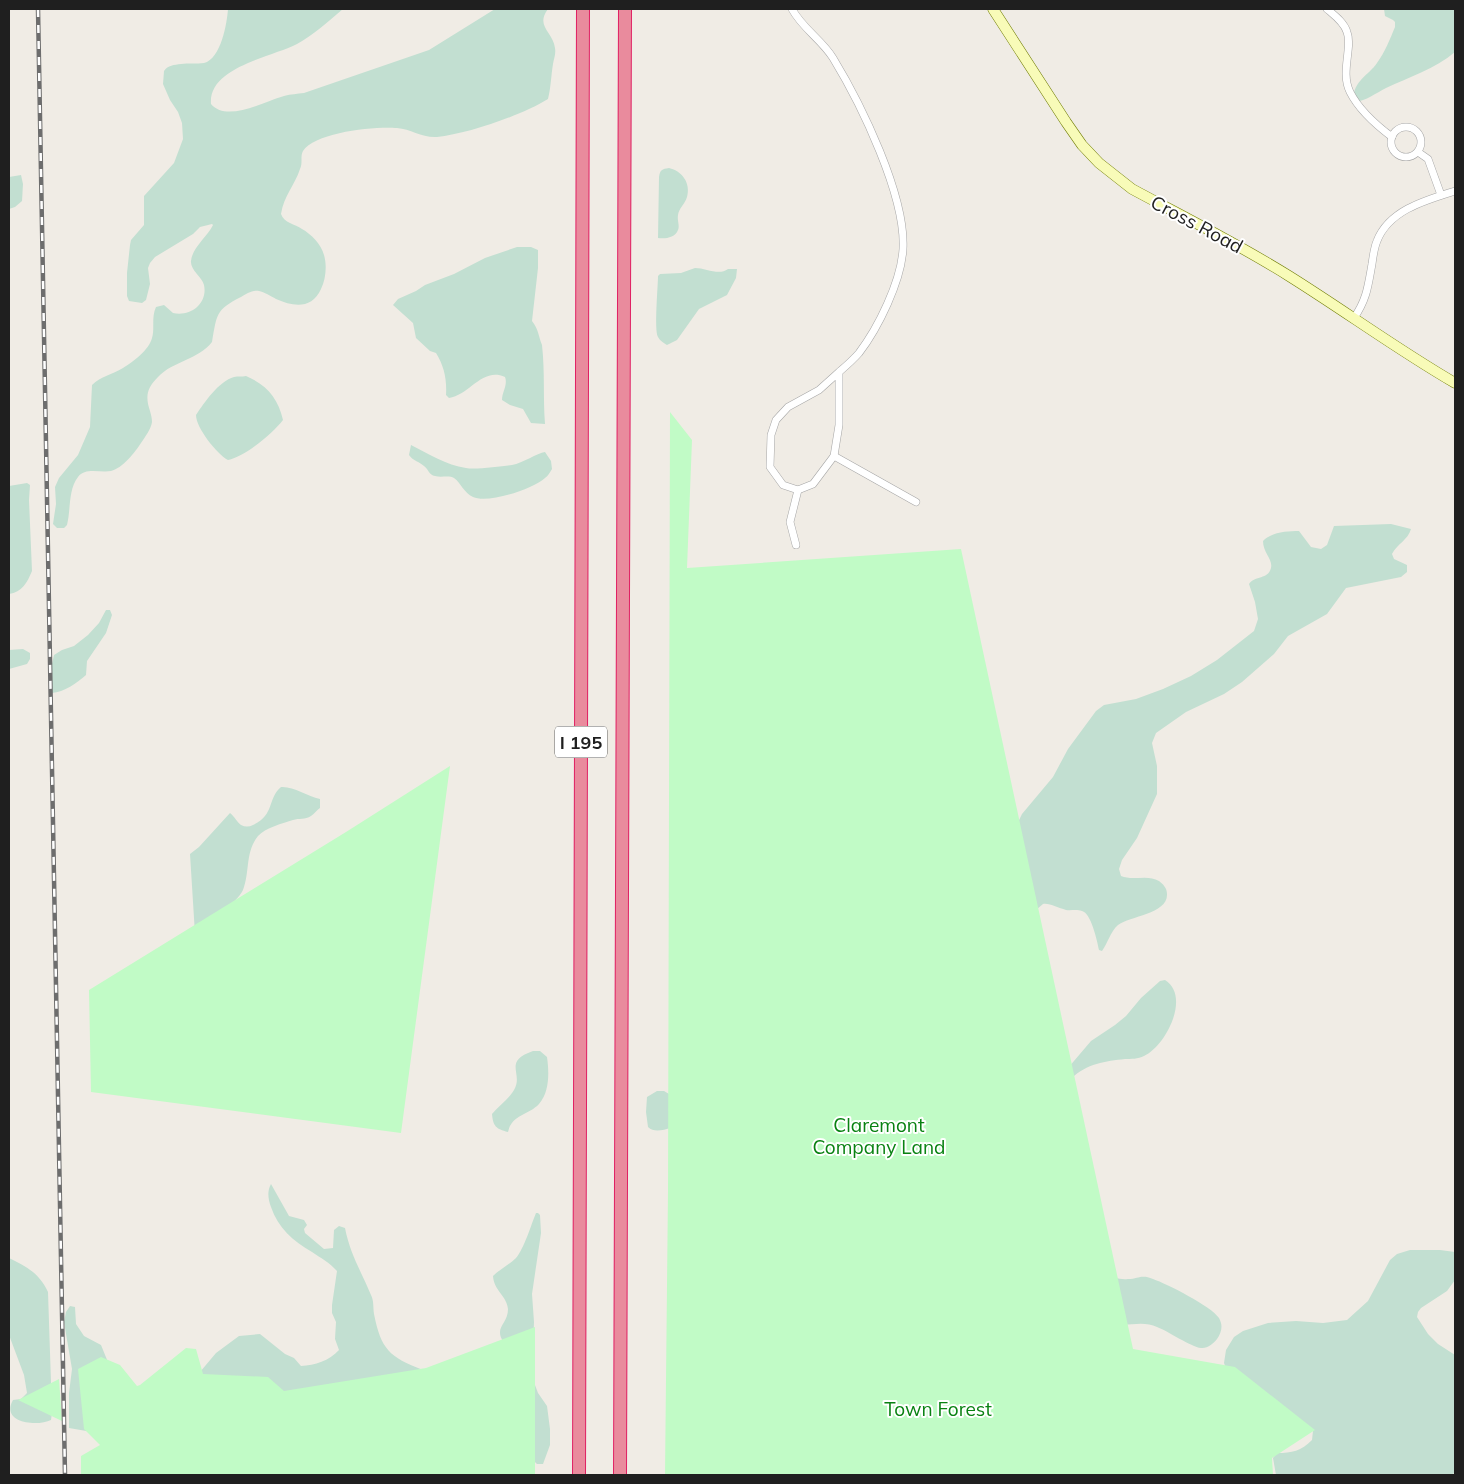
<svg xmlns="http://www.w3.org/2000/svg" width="1464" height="1484" viewBox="0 0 1464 1484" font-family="Mulish,sans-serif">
<rect width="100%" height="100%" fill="#f0ece5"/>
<g fill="#c2dfd1">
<path d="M228,9H343C329,21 313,35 297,44C272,57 208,67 211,104C227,123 265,101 284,96C291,94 297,94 304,93L429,50L495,9H548C535,26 553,32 555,48C556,54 554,58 553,64C551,76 551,87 548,99C522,115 468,134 437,137C422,138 411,129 397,128C375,126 315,132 303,151C300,156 303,163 300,169C295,185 284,195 281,214C284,223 295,224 302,229C311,234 321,244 324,255C327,265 326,279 321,289C312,309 294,307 276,299C271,296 264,292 259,291C252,290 246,294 241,297C215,310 217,315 212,342C198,360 173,361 158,377C147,388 145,396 150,411C151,415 152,418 152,422C151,429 145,437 141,443C135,452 123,468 111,471C100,473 85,467 78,477C68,490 71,509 67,525L64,528H57L53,524L56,504L55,487L59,478L78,455L90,427L92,385C101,376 112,375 123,368C133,362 149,350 152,338C155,328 151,318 156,307L164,305L173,313C190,317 208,304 204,285C202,277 190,270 191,261C192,248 207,237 213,225L212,224L200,227L193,234L155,257L150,263L148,268L150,284L146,300L142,303L129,301L127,296V273L130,245L131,240L144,225V196L174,163L183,139L182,123L178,112L170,100L163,84L164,71C168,65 174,65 181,64C188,63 197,64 204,63C221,59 227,23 228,9Z"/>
<path d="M1384,9H1455V52C1435,69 1409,77 1386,88C1376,93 1366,101 1355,102C1349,84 1369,75 1377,63C1385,52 1390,39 1395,27V22L1393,20L1385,16Z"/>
<path d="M669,168C682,171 691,183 687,197C685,204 679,208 678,215C677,220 680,226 678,230C675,238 665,239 658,238L659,177C660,170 662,169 669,168Z"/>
<path d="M21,175L23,184L22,201L15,207L9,209V177Z"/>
<path d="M517,247H531L538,250V268L532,321C539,330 538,335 542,345C545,372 543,397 545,424L531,423L523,409L510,405L502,400C502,392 508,385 505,377C482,367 470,395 449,398L446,395C447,379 444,366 436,353L430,351L416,338L413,323L393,305L398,299L416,291L425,285L454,274L485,258Z"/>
<path d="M695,268C706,268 719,276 728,269H737L736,278L727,295L699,309L677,340L667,345C664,343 660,341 658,337C654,330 658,286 658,276L660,274L681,273Z"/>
<path d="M246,376C267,385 278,398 283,420C273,433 245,457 228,460C217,454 196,428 196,415C204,403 219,381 234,377C238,376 242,377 246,376Z"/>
<path d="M411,445C429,454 446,465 466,468C475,470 502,466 512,465C523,463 537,453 545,452L551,461L552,469C550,472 548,476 545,478C533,489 488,504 473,497C464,493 461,483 454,478C449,475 441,478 435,476C429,475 429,470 424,466C420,462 413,461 409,455Z"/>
<path d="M27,483L30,485L29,500L32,571C27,583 22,592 9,594V486Z"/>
<path d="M1391,524L1411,529C1408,540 1397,544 1392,554L1394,559L1407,565V572L1401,577L1346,588L1327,614L1288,636L1274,654L1242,682L1224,694L1186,712L1156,733L1152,743L1157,766V794L1137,838L1122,860L1119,869L1121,876C1133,881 1148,874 1159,881C1163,884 1167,888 1167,894C1168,914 1130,916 1118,925C1110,932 1108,943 1102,951L1099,950C1097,940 1091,913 1082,911C1076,909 1071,911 1066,910C1058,908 1050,903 1043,904L1030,915L1068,1068L1091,1041L1115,1025L1126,1016L1141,998L1160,981L1165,980C1191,996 1166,1046 1144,1056C1138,1059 1131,1059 1125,1059C1106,1061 1086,1064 1072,1078L1105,1275C1112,1277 1120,1280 1128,1279C1139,1279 1141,1274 1153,1279C1167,1284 1211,1306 1219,1318C1223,1325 1222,1332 1217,1339C1214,1343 1207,1349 1201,1348C1191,1347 1168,1331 1157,1327C1147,1322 1135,1324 1123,1325L911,1475L1009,841L1022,814L1053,777L1068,749L1096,711L1104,705L1136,699L1163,689L1191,676L1217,660L1254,631L1258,619L1255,602L1249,584C1255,575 1268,580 1271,568C1273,559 1263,553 1263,541C1272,532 1287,531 1299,531L1311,547L1321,549L1327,545L1334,526Z"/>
<path d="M106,610H110L112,615L106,633L87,661L86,675C77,683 64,692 52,693L51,668L54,655L62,650L74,646L88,635L99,623Z"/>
<path d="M23,649L30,653V659L27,664L9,669V650Z"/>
<path d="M281,787C293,786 307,796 320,799V808C317,810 314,814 311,816C305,820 299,818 293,820C283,823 265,828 258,836C245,852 250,872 243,890C237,903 207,924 195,934L190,854L199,847L230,813C235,817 237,822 241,825C245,827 249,827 253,825C275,815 267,799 281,787Z"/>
<path d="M533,1051H540L547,1057C549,1071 550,1092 539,1104C529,1115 512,1114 508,1132C496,1129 493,1126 492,1114C499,1105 509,1099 514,1090C524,1073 502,1062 533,1051Z"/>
<path d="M657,1091H664L669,1094L671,1128C663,1130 654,1133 648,1127L646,1112L647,1097Z"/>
<path d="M271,1184L289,1216L304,1220L307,1225L304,1229L305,1233L324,1249L333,1248L334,1230L339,1226L345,1228C350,1254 361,1271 371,1295C374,1301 373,1307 374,1314C381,1349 389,1357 423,1370L504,1343C493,1327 508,1325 508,1309C507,1296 494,1291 493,1276C500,1269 509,1265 516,1258C524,1249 531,1225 536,1213H538L540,1215L541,1233L532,1294L534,1322L533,1349L535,1385L538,1393L547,1406L550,1429V1445L543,1464H537L534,1461L118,1451L92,1432L69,1428V1393L72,1369L64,1322L66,1312L70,1306L75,1307L76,1324L84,1336L101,1345L114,1377L123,1392L200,1372L216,1353L239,1336L260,1334L285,1354L294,1358L301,1366C315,1365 329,1361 339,1350L335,1339L336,1322L332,1313V1305L337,1271C330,1263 321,1258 312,1252C293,1241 278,1228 271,1207C268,1199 267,1191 271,1184Z"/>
<path d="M1410,1250H1440L1455,1252V1280L1447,1291L1421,1308L1418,1312L1417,1317L1428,1334L1438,1344L1455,1355V1472L1452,1475H1276L1273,1458L1277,1453C1292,1453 1301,1451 1312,1440L1313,1431L1227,1371L1224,1363L1226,1350L1234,1337L1243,1331L1268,1323L1296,1321L1323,1323L1347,1320L1368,1301L1390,1260L1397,1254Z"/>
<path d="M9,1258C26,1266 40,1274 48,1292L52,1413L51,1420C37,1427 0,1423 13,1400L21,1399L27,1393L24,1375L9,1335Z"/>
</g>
<g fill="#c1fbc6">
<path d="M670,412L692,440L687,568L961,549L1133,1349L1235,1367L1315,1430L1272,1458L1273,1475H665L668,1191Z"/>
<path d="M450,766L401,1133L91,1092L89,990L346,832Z"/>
<path d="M535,1327V1475H81V1456L100,1445L84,1429L78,1369L101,1357L120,1365L137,1386L140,1385L186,1348L196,1349L203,1374L268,1377L284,1391L426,1368Z"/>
<path d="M59,1379L62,1421L18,1400Z"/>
</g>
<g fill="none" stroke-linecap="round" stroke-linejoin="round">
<g stroke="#a6a6a6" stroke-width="8">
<g id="street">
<path d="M792,9C802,28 822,40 833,58C861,104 906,196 903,249C901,282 878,328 859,353C853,360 846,366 839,372V425L834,456L813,484L798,490L783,485L770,467L771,435L776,420L788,407L819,390L839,372"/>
<path d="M1327,9C1334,15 1344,22 1347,32C1353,47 1340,72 1350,92C1359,110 1376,125 1392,137"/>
<circle cx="1406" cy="142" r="15"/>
<path d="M1418,152L1428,159L1441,195"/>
<path d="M1354,318C1367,299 1368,286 1372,264C1373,257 1374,248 1377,241C1389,210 1426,200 1455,191"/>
<path d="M834,456L916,502"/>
<path d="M796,545L790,522L798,490"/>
</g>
</g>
<g stroke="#6e7b02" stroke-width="11">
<path id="secondary" d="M993,9L1066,122L1082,145L1099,163L1132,189C1184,217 1238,244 1289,276C1345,311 1398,350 1455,383"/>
</g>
<g stroke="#e02063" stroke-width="14">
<g id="highway">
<path d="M579,1475L583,9"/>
<path d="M620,1475L625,9"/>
</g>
</g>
<use href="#street" stroke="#fff" stroke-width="7"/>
<use href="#secondary" stroke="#f8fbb8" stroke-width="10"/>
<use href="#highway" stroke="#e98b9d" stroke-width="12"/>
<g stroke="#6d6d6d" stroke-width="4.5">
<path id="rail" d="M38,9L65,1475"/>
</g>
<use href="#rail" stroke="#fff" stroke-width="2.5" stroke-dasharray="8" stroke-linecap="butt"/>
</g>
<g text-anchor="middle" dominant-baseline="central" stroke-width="4" stroke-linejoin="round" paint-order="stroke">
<rect fill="#fff" stroke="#626262" stroke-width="1" x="555" y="726.5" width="52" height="31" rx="4"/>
<g font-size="18" font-weight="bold" fill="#1f1f1f">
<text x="581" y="742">I 195</text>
</g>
<g font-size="19" fill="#1f1f1f" stroke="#fff">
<text transform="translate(1197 224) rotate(28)">Cross Road</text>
</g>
<g font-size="19" fill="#098212" stroke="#fff">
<text x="879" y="1125">Claremont<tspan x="879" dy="22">Company Land</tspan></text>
<text x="938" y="1409">Town Forest</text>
</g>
</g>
<rect width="1464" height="1484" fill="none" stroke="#1f1f1f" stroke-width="20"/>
</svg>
